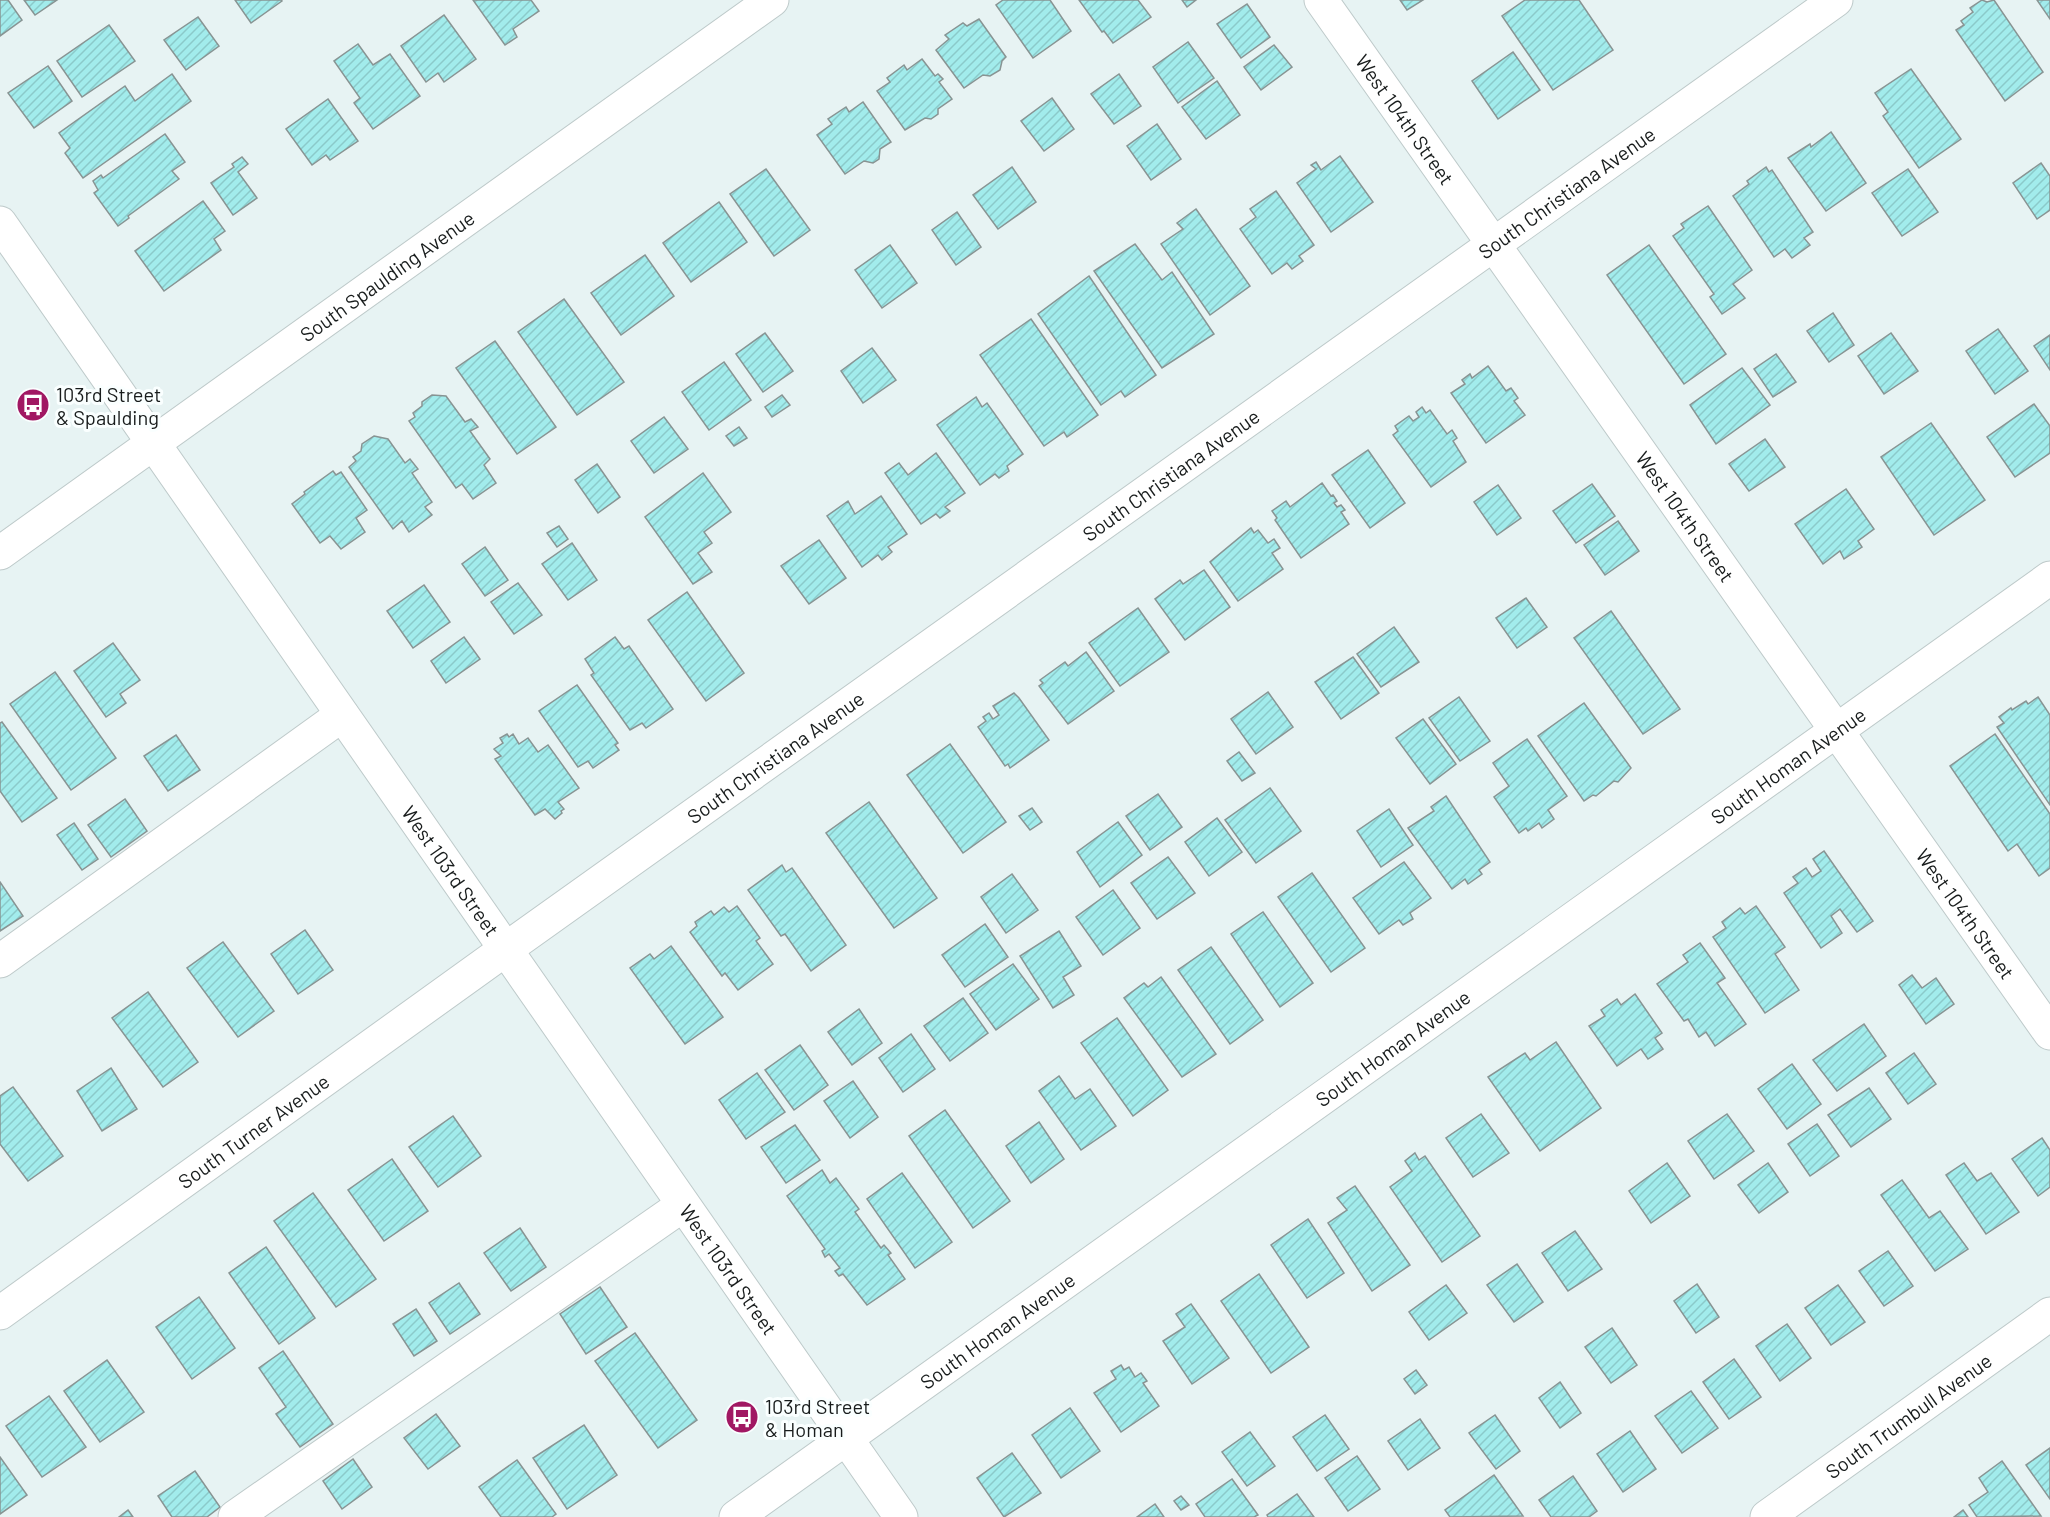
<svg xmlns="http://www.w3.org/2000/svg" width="2050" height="1517" viewBox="0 0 2050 1517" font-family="Barlow,sans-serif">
<defs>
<pattern id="building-hatch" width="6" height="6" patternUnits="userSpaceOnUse" patternTransform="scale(1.5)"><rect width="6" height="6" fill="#a2ecec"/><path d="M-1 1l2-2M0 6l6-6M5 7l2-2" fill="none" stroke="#8bcaca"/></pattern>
</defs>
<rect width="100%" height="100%" fill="#e7f3f3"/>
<g fill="url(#building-hatch)" stroke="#889493" stroke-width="1.5">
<path d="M0,0H8L22,20L0,36Z"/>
<path d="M24,0H57L35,15Z"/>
<path d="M235,0H281L282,1L251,23Z"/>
<path d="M473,0H531L539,11L513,29L517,37L505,45Z"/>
<path d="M1003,0H1050L1071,31L1033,58L996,5Z"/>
<path d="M1079,0H1138L1151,17L1113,43L1104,31L1102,32Z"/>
<path d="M1182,0H1196L1187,7Z"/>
<path d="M1400,0H1423L1407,10Z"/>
<path d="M1525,0H1579L1613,50L1553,90L1502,16Z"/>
<path d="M1982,0L1987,2L1994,0L2043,72L2005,101L1956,30L1964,25L1961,21L1973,12L1970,8Z"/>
<path d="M2037,0H2050V19Z"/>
<path d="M1247,4L1270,37L1241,58L1217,24Z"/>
<path d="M444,15L476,59L444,82L438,73L426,82L401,46Z"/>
<path d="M198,17L219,46L186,70L164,40Z"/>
<path d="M979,19L1006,57L1002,61L1000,70L990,76L983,75L964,88L936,50L949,39L945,35L963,23L967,26Z"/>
<path d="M109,25L135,61L82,97L57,61Z"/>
<path d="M1188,42L1214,78L1178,103L1153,67Z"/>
<path d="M358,44L373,65L390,54L420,96L373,129L354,103L360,98L334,61Z"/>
<path d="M1274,45L1292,67L1261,90L1244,67Z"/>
<path d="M1513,52L1540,90L1498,119L1472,81Z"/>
<path d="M922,59L935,76L938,74L943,79L939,82L952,99L938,109V114L931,119L925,118L905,130L877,91L890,82L887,78L904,65L907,70Z"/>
<path d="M48,66L72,101L34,128L8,93Z"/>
<path d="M1911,69L1961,139L1919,168L1883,116L1888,112L1875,93Z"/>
<path d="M172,74L191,101L83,178L65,153L70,148L59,133L125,86L135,101Z"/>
<path d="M1119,74L1141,106L1114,124L1091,94Z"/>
<path d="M1217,81L1240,115L1206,139L1182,107Z"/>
<path d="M1052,98L1074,129L1044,151L1021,121Z"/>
<path d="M328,99L358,141L330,160L326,155L312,165L286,129Z"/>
<path d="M863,102L891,142L880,149L879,159L873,163L864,161L845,174L817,135L832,124L828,119L846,107L849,112Z"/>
<path d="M1157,124L1181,159L1151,180L1127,146Z"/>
<path d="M1831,132L1866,183L1826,211L1788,158L1810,144L1811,147Z"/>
<path d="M165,134L185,162L172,171L179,179L128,216L129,218L118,226L94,193L98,190L93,181L101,175L103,178Z"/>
<path d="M1340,156L1373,202L1331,232L1297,183L1316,169L1311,165L1316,162L1321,170Z"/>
<path d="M242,157L248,164L238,172L257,198L233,215L211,183L234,167L232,164Z"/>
<path d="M2041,163L2050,176V210L2037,219L2013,183Z"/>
<path d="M1012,167L1036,202L998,229L973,195Z"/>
<path d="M1766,167L1769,172L1772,170L1813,232L1804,238L1810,245L1792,258L1785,249L1774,257L1733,196L1749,184L1747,181Z"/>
<path d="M766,169L810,230L774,256L730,194Z"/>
<path d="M1908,169L1938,212L1902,236L1872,193Z"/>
<path d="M1276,191L1314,245L1299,256L1303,261L1292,269L1287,263L1272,274L1240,229L1256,217L1250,209Z"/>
<path d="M203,201L225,231L214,239L221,250L164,291L135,251Z"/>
<path d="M719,202L747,242L691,282L663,243Z"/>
<path d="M1708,206L1752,270L1733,284L1745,298L1722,314L1710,297L1714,294L1673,236L1684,228L1681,224Z"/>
<path d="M1196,209L1250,286L1210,315L1161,244L1183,229L1177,223Z"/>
<path d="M957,212L981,247L956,265L932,230Z"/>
<path d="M1135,244L1162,280L1172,272L1214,334L1162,368L1094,271Z"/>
<path d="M890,245L917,283L882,308L855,270Z"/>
<path d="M1649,245L1726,354L1684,384L1607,275Z"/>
<path d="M645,255L674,296L621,335L591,293Z"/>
<path d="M1089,276L1156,375L1125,397L1121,391L1101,405L1038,314Z"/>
<path d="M564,299L624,382L577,415L518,332Z"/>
<path d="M1833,313L1854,345L1829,362L1807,331Z"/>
<path d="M1031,319L1098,415L1067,437L1064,432L1044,446L980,355Z"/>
<path d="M1998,329L2028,371L1995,394L1966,351Z"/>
<path d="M765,333L793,371L763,392L736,354Z"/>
<path d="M1891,333L1918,371L1884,394L1858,356Z"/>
<path d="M2050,335V370L2034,346Z"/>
<path d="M495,341L556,427L517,454L456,368Z"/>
<path d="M872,348L896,380L863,403L841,371Z"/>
<path d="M1776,354L1796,382L1773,397L1754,369Z"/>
<path d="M724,362L751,400L709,430L682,392Z"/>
<path d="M1488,366L1506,391L1511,388L1518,398L1514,401L1525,415L1486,443L1451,393L1465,384L1462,380L1470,374L1472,378Z"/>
<path d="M1742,368L1770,405L1716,444L1690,405Z"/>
<path d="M432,395L446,396L465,422L471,419L478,427L470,431L490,459L484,465L496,483L473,499L462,484L456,488L409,421L415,417L413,413L422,406V402Z"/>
<path d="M782,395L790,405L772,417L765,407Z"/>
<path d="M976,397L982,407L987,403L1023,454L1007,466L1009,471L999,478L995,474L980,485L937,425Z"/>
<path d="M2034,404L2050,426V453L2015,477L1987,437Z"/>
<path d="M1422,407L1426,413L1430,410L1447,434L1452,430L1457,438L1453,441L1466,462L1431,487L1393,435L1398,431L1395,426L1409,416L1413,421L1419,417L1416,412Z"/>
<path d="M664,417L688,449L654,473L631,441Z"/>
<path d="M1931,423L1985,500L1934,535L1881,457Z"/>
<path d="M739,427L747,438L734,446L726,436Z"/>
<path d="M374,436L388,439L405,463L410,459L418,469L412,473L432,502L425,507L432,515L409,532L402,521L393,529L349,467L356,461L353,457L361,451L362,444Z"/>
<path d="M1765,439L1785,467L1749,491L1729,464Z"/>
<path d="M1368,450L1405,503L1370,528L1332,475Z"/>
<path d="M936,453L965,493L945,507L950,511L940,518L936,514L921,524L885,473L899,463L908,475Z"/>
<path d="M597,464L620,497L598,513L575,480Z"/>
<path d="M333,471L336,475L341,472L367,510L356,518L365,532L341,549L330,536L320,543L292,504L305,494L304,492Z"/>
<path d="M703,473L731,512L704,532L712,543L698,553L712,572L693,584L645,517Z"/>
<path d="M1322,483L1331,496L1333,495L1337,501L1334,503L1337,507L1341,505L1345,510L1341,512L1349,524L1301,558L1275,520L1277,518L1272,511L1286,501L1290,507Z"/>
<path d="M1592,484L1615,516L1576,543L1553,511Z"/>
<path d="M1498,485L1521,518L1497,535L1474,502Z"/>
<path d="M1846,489L1874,529L1858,541L1862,547L1844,559L1840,551L1823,564L1795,524Z"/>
<path d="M881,496L907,534L888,547L892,552L882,560L878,555L862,567L827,516L848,501L855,514Z"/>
<path d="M1618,521L1639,551L1605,575L1584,545Z"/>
<path d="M559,526L568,539L557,547L547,533Z"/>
<path d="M1251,528L1254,533L1258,530L1268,543L1274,539L1280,548L1272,553L1283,569L1238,601L1210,562Z"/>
<path d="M819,540L846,578L809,604L781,566Z"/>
<path d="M572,543L597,580L568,600L542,564Z"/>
<path d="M485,547L508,580L485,596L462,564Z"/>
<path d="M1204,570L1230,607L1185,640L1155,599L1180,580L1183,584Z"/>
<path d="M518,583L542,615L514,634L491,602Z"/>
<path d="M424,585L450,622L413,648L387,611Z"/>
<path d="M687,592L744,673L706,701L648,620Z"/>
<path d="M1526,598L1547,627L1517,648L1496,618Z"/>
<path d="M1138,608L1169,652L1120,686L1089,643Z"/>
<path d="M1611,611L1680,709L1643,734L1574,638Z"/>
<path d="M1394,627L1419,662L1381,687L1357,654Z"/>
<path d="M464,637L480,659L446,683L431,661Z"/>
<path d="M615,637L624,649L629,646L673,709L646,728L642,723L630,730L591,675L594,673L585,659Z"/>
<path d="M113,643L140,680L120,694L126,703L106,717L74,671Z"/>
<path d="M1086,652L1114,691L1068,724L1039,686L1043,683L1040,680L1065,662L1068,666Z"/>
<path d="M1353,657L1379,693L1341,719L1315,682Z"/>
<path d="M55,672L116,758L71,790L10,704Z"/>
<path d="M577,685L618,743L615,745L619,750L593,768L588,761L578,767L539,711Z"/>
<path d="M1268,692L1293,727L1256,754L1231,719Z"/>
<path d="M1014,693L1019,698L1049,740L1010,768L1008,764L1005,766L978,727L986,721L983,717L989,713L993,719L999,715L993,706Z"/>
<path d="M1459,697L1490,741L1460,761L1429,718Z"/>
<path d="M2038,697L2050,715V805L1997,727L2004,723L1999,717L2011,708L2012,710L2026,701L2028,704Z"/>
<path d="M1584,703L1631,768L1618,782L1614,781L1596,796L1593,795L1584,801L1538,736Z"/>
<path d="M1423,719L1456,764L1430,784L1396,738Z"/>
<path d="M2,722L57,798L22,822L0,791V723Z"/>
<path d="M507,734L509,737L513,734L519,744L528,738L538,752L548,745L579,788L558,802L564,809L561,811L562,813L555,819L545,809L535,815L495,759L501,756L494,749L503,743L500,738Z"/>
<path d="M1995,734L2050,814V868L2039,876L2017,844L2008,851L1950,766Z"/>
<path d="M176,735L200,770L168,791L144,756Z"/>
<path d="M1527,739L1567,796L1548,810L1554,819L1542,828L1539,823L1528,831L1526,828L1519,833L1494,797L1509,786L1493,763Z"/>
<path d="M950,744L1006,822L963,853L907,775Z"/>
<path d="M1239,752L1255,773L1242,781L1227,761Z"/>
<path d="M1270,788L1301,831L1256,863L1225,820Z"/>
<path d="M1158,794L1182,827L1150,850L1126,816Z"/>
<path d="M1446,796L1490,862L1479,870L1482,874L1468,884L1465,879L1452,889L1408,828L1434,811L1431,807Z"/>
<path d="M125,799L147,831L111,857L88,825Z"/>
<path d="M869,802L937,898L894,928L826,833Z"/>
<path d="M1032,808L1042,822L1030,830L1019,816Z"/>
<path d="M1389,809L1413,845L1381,867L1357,831Z"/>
<path d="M1217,818L1242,852L1209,876L1185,842Z"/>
<path d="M1118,822L1142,855L1100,887L1077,852Z"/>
<path d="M74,823L98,859L82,870L57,835Z"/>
<path d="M1824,851L1873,921L1857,932L1840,909L1831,916L1842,933L1821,948L1784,893L1798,883L1793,877L1806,868L1812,877L1821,871L1813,859Z"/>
<path d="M1168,857L1195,893L1157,919L1131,883Z"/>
<path d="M1404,862L1431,898L1410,913L1413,919L1403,925L1399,920L1379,934L1353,898Z"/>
<path d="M782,865L786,872L792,868L846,945L811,971L785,934L781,936L748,890Z"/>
<path d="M1312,873L1365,948L1331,972L1278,897Z"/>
<path d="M1012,874L1038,910L1006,933L981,897Z"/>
<path d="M0,882L23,916L0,931Z"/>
<path d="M1113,890L1140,928L1103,955L1076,917Z"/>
<path d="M737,906L760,938L756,941L773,964L738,990L725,973L722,976L690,932L697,926L695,922L711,911L714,915L724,907L729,912Z"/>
<path d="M1756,906L1785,947L1775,954L1799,990L1765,1013L1713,937L1726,928L1722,922L1740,908L1745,914Z"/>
<path d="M1263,912L1313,983L1280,1007L1231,934Z"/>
<path d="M985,924L1008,957L965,987L942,955Z"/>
<path d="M305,930L333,970L298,994L271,954Z"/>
<path d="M1059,931L1081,966L1063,977L1074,995L1053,1008L1020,956Z"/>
<path d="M223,942L274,1011L238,1037L187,968Z"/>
<path d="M1700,943L1725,978L1717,983L1746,1024L1715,1046L1706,1032L1699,1037L1688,1019L1684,1021L1657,984L1688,962L1683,955Z"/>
<path d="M671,946L723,1017L685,1044L630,968L650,954L654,959Z"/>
<path d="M1211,947L1263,1020L1230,1044L1178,970Z"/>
<path d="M1013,964L1039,999L996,1030L970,994Z"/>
<path d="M1912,975L1922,988L1936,978L1954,1004L1926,1024L1899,985Z"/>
<path d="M1161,977L1216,1054L1182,1077L1124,998L1144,983L1148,987Z"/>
<path d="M148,992L198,1062L163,1087L112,1018Z"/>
<path d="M1635,994L1662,1033L1655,1038L1663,1049L1648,1059L1641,1049L1617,1066L1589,1026L1605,1016L1601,1010L1617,999L1621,1005Z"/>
<path d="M963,998L988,1033L950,1061L924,1026Z"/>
<path d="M859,1009L882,1043L852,1065L828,1032Z"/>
<path d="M1117,1018L1168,1090L1133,1116L1081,1043Z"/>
<path d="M1864,1024L1886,1056L1837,1091L1813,1060Z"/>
<path d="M911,1034L935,1069L903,1092L879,1058Z"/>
<path d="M1556,1042L1601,1108L1540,1151L1488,1077L1525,1053L1530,1060Z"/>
<path d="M800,1045L828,1085L794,1110L765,1070Z"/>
<path d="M1914,1053L1936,1084L1908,1104L1886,1073Z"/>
<path d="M1792,1064L1821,1104L1787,1129L1758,1089Z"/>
<path d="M111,1068L137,1109L102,1131L77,1091Z"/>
<path d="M757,1073L785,1112L746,1139L719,1100Z"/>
<path d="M1059,1076L1075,1099L1090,1089L1116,1126L1081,1150L1039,1091Z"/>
<path d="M853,1081L878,1117L850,1138L824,1101Z"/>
<path d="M13,1087L63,1156L28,1181L0,1144V1096Z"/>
<path d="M1869,1088L1891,1119L1851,1147L1828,1115Z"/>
<path d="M945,1110L1010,1201L973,1228L909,1136Z"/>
<path d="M1481,1114L1509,1153L1473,1177L1446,1138Z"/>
<path d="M1727,1114L1754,1151L1714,1179L1688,1141Z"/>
<path d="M453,1116L481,1156L438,1187L409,1147Z"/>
<path d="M1039,1122L1064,1159L1031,1183L1006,1146Z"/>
<path d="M1817,1124L1839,1156L1810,1176L1788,1144Z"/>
<path d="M795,1125L820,1160L786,1183L761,1147Z"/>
<path d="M2042,1138L2050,1150V1187L2038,1196L2012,1159Z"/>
<path d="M1415,1153L1419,1160L1425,1156L1480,1236L1442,1262L1390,1187L1412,1171L1405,1161Z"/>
<path d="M392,1159L428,1211L384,1241L348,1190Z"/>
<path d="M1667,1163L1690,1196L1651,1223L1629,1191Z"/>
<path d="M1768,1163L1788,1192L1759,1213L1738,1185Z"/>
<path d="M1964,1163L1977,1181L1991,1173L2019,1212L1986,1234L1946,1175Z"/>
<path d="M822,1170L830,1183L836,1178L859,1209L855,1212L881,1248L884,1245L891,1253L888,1255L905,1279L867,1305L843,1274L839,1276L835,1271L840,1268L829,1254L825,1257L822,1251L825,1249L787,1196Z"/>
<path d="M902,1173L952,1242L915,1268L867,1199Z"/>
<path d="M1902,1180L1929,1218L1940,1211L1968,1249L1935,1271L1881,1195Z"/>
<path d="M1355,1186L1410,1265L1372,1291L1328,1223L1347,1210L1337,1198Z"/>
<path d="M313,1193L376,1279L336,1307L274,1221Z"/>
<path d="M1308,1219L1344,1273L1307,1298L1271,1245Z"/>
<path d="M520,1228L546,1267L511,1291L484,1253Z"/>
<path d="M1575,1231L1602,1269L1568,1291L1542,1253Z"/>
<path d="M266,1247L315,1318L279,1344L229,1273Z"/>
<path d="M1888,1251L1913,1286L1884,1306L1859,1271Z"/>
<path d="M1517,1264L1543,1302L1514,1322L1487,1285Z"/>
<path d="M1259,1274L1309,1347L1271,1373L1221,1301Z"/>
<path d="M459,1283L480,1314L450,1334L429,1303Z"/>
<path d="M1697,1284L1719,1317L1696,1333L1674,1301Z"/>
<path d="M1446,1285L1467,1313L1429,1340L1409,1312Z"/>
<path d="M1838,1285L1865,1322L1831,1345L1805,1308Z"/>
<path d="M600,1287L627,1327L586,1354L560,1314Z"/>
<path d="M199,1297L235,1348L192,1379L156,1327Z"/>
<path d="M1191,1304L1229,1358L1192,1384L1163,1341L1185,1327L1176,1314Z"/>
<path d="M416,1309L437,1341L414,1356L393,1324Z"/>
<path d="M1787,1324L1811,1358L1780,1381L1756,1346Z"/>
<path d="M1612,1328L1637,1365L1611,1383L1585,1347Z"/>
<path d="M635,1333L697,1420L658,1448L595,1361Z"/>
<path d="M283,1351L333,1424L300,1447L276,1414L286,1407L259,1368Z"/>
<path d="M1734,1359L1761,1397L1729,1419L1703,1382Z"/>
<path d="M107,1360L144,1412L100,1442L64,1391Z"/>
<path d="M1121,1365L1124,1370L1129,1367L1135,1377L1141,1373L1147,1381L1143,1383L1159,1406L1121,1432L1094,1393L1116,1379L1111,1371Z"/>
<path d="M1416,1370L1427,1385L1415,1394L1404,1379Z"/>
<path d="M1560,1382L1581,1413L1560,1428L1539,1398Z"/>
<path d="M1691,1391L1718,1428L1682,1453L1655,1416Z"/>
<path d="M49,1396L86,1447L42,1477L6,1426Z"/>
<path d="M1070,1408L1100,1451L1061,1478L1032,1435Z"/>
<path d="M436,1414L460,1446L428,1469L404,1438Z"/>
<path d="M1325,1415L1349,1449L1317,1471L1293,1437Z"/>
<path d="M1495,1415L1520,1451L1496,1469L1469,1433Z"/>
<path d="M1420,1419L1440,1448L1408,1470L1388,1441Z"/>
<path d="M584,1425L617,1475L567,1509L533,1458Z"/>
<path d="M1630,1431L1656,1469L1623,1492L1597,1454Z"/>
<path d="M1250,1432L1275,1466L1247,1486L1222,1452Z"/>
<path d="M2050,1448V1499L2026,1465Z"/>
<path d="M1012,1453L1041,1493L1004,1517L977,1478Z"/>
<path d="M1357,1456L1380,1489L1348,1511L1325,1478Z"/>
<path d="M0,1457L27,1495L0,1514Z"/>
<path d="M353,1459L372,1487L342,1509L323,1481Z"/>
<path d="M517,1460L556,1514L552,1517H501L479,1487Z"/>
<path d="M2002,1461L2041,1516L1977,1517L1969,1505L1988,1492L1979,1478Z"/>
<path d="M195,1471L220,1507L207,1517H172L158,1496Z"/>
<path d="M1494,1475L1523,1516L1450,1517L1445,1510Z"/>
<path d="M1573,1476L1597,1511L1589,1517H1551L1539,1500Z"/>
<path d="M1232,1479L1258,1515L1254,1517H1205L1196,1504Z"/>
<path d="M1297,1494L1314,1517H1268L1267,1515Z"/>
<path d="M1181,1496L1189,1505L1181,1510L1174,1501Z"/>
<path d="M1155,1504L1164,1517H1137Z"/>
<path d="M128,1510L133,1517H119Z"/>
<path d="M1963,1510L1968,1517H1954Z"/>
</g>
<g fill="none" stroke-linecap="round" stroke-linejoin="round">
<g stroke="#becaca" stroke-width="35">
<g id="minor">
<path id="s1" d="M1321,0L2050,1033"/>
<path id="s2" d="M0,553L772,0"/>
<path d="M0,961L342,715"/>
<path id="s3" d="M0,1313L506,949L1836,0"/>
<path d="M235,1517L683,1205"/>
<path id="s4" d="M736,1517L2050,578"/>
<path id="s5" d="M1767,1517L2050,1314"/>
</g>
</g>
<g stroke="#becaca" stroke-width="35">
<g id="major">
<path id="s6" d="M0,223L901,1517"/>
</g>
</g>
<use href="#minor" stroke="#fff" stroke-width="33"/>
<use href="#major" stroke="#fff" stroke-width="33"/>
</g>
<defs>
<g id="bus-disc" transform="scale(1.725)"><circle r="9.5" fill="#a11863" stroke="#faffff"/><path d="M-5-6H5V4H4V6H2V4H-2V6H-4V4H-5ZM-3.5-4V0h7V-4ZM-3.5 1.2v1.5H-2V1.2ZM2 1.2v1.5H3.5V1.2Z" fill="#fff"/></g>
</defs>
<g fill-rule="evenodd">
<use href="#bus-disc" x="33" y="405"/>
<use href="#bus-disc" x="742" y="1417"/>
</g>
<g text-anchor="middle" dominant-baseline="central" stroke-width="6" stroke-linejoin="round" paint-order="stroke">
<g font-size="20" fill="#181c1c" stroke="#faffff">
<text stroke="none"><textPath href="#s1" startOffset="146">West 104th Street</textPath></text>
<text stroke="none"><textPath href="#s3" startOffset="1926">South Christiana Avenue</textPath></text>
<text stroke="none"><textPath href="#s2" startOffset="476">South Spaulding Avenue</textPath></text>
<text stroke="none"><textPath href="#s3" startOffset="1440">South Christiana Avenue</textPath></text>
<text stroke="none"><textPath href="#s1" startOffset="632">West 104th Street</textPath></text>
<text stroke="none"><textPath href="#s3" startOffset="954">South Christiana Avenue</textPath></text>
<text stroke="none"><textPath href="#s4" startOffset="1293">South Homan Avenue</textPath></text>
<text stroke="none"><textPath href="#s6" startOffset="789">West 103rd Street</textPath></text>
<text stroke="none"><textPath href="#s1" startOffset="1118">West 104th Street</textPath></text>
<text stroke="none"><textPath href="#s4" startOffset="807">South Homan Avenue</textPath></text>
<text stroke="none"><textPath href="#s3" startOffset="312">South Turner Avenue</textPath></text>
<text stroke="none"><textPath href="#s6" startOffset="1275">West 103rd Street</textPath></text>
<text stroke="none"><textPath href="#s4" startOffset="321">South Homan Avenue</textPath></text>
<text stroke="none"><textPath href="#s5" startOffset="174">South Trumbull Avenue</textPath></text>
</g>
<g font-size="20" fill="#181c1c" stroke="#faffff" text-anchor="start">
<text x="56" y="394">103rd Street<tspan x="56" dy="23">&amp; Spaulding</tspan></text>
<text x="765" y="1406">103rd Street<tspan x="765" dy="23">&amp; Homan</tspan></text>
</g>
</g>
</svg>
